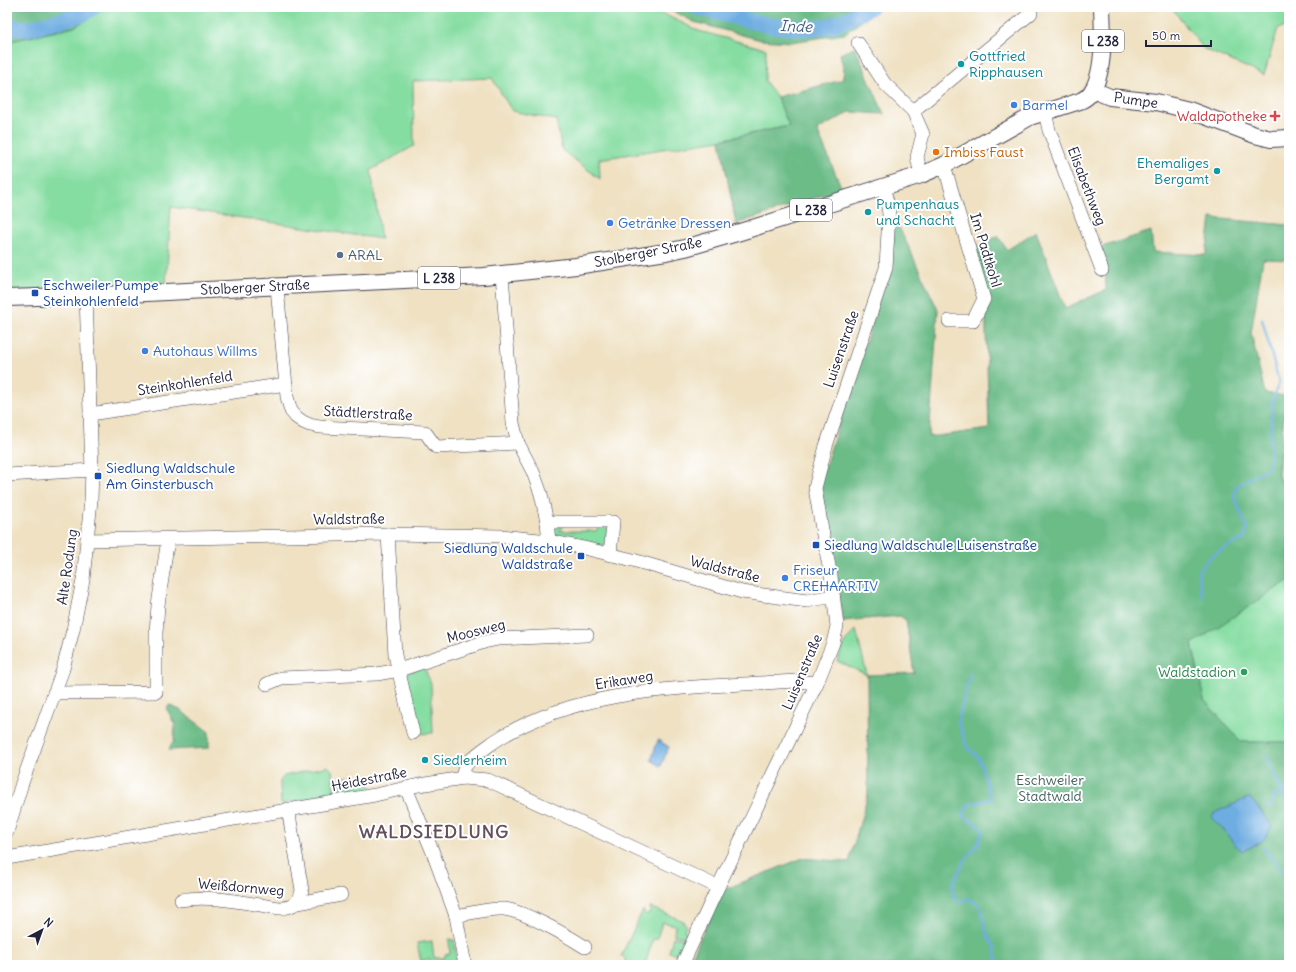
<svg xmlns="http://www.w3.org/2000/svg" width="1296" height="972" viewBox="0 0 1296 972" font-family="Delius,sans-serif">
<rect width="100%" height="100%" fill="#fff"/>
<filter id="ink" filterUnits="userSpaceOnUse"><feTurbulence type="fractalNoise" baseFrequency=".025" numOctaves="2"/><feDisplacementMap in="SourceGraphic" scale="8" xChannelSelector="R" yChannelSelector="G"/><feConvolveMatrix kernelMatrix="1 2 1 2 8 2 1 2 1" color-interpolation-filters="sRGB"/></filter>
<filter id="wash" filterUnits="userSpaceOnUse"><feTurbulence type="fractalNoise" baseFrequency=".012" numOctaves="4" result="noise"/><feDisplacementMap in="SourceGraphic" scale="16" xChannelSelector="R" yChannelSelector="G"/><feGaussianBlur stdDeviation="0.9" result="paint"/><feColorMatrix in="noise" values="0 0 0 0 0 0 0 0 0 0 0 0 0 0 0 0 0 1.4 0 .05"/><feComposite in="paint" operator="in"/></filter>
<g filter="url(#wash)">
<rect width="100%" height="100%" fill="#efe1c2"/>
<g fill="#86dda2" stroke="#54806e">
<path d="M106,7H649L699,31L766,49L765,81L777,97L789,126L720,140L599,159L600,179L562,150L556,120L512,111L492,78L413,81L414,146L371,170L381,239L171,207L166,284L7,291V42L74,27Z"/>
<path d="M1110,7H1289V27L1278,28L1264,75L1204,49L1172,8L1110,11Z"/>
<path d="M600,524L609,530L604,547L552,534V528L564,525L560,531H596Z"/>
<path d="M1289,580V742H1241L1204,700L1192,643Z"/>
<path d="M856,630L867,675L837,661L847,639Z"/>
<path d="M424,667L431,684L433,733L417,734L403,674Z"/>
<path d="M328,766L332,770L335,794L281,804L280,781L284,776Z"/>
<path d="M342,777L368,778L369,780L371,790L340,794L338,781Z"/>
<path d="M650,907L683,921L686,925L684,931L688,933L686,937L674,935L675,925L662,922L657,939H653L645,965H623L626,959L621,956L643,910L646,915L651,912Z"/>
<path d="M673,937L685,939L679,954L669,952Z"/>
<path d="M449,939L454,940L457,962L432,965L430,959L424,960V962H421L417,943L432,941L434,958H444L445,955L450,954Z"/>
</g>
<g fill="#6cbc88" stroke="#476f62">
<path d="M7,7H106L74,27L7,42Z"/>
<path d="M665,7H881L844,34L791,42L761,40L694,22Z"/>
<path d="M855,47L884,114L850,112L817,130L842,189L736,224L720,140L789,126L777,97L842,80L844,71L840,54Z"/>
<path d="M892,212L938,310L929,437L989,429L985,299L972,249L998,236L1007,250L1036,231L1065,308L1106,290L1105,266L1099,248L1151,231L1153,252L1206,255L1211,218L1289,225V260L1263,259L1251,333L1265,393L1286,396L1278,475L1289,490V580L1192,644L1204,700L1241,742H1289V965H688L723,890L803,858L849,862L868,794L867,675L914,673L906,620L900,616L843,621L818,488L874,316Z"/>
<path d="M169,705L180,710L209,732V748L169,750L171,744L174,742L175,725L167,709Z"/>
</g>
<g fill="#6eade1" stroke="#48688e">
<path d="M658,740L669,747L661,766L651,760Z"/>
<path d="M1248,798H1250L1260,810L1272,826L1263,841L1243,851C1235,846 1230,839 1225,831C1221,826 1214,823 1212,816L1216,812Z"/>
</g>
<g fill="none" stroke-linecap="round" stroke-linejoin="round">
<g stroke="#6eade1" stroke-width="2.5">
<path d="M1202,596L1198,572C1212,552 1222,549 1244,539L1247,528L1234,496L1236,487L1269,467L1272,403L1279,382L1262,319"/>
<path d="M970,674L958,721L967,747L979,758L991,799L969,804L963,815L983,829L977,846L964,861L953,884L952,893L956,900L962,901L968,899L973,901L981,907L987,935L995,948L998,965"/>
<path d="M1266,757L1282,791L1289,811"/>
<path d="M1267,808L1271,805L1275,795L1282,791"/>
<path d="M1263,848L1289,879"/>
</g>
<g stroke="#6eade1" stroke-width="16">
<path d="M697,7C738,18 781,32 824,27C840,24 856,15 870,7"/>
<path d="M7,26L27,29L83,14L94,7"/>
</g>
</g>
</g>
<g filter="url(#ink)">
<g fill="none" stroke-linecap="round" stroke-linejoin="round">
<g stroke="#413f4f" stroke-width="14">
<g id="minor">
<path d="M858,43L885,84L913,111L923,134L917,157L921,175"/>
<path d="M913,111L1031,13"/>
<path d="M1045,112L1049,130L1102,270"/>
<path d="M944,165L984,299L973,321H949"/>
<path d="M502,274L513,423L518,443L533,472L541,494L547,522L549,541"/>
<path d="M277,287L287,397L291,411L296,417L303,422L310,425L320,427L425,432L436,447L518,443"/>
<path d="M90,414L286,384"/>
<path d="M7,475L92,470"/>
<path d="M547,522H613L610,555"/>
<path d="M388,534L395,655L413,733"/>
<path d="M87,540L388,534L501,536L549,541L584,548L633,560L742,592L807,601L833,596"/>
<path d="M267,684L281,678L377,674L399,670L484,642L498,639L587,635"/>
<path d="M54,693L156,692V633L158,605L168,539"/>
<path d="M463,778C463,775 463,772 464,769C467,760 487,747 495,741C581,685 695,688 795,681L817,683"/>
<path d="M406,788L432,850L456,916L465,965"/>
<path d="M7,832L22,783L63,669L73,630L83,580L91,500L92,470L86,296"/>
<path d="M7,858L375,795L419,785L463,778L488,780L718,887"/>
<path d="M181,900C209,894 250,904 279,908C292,908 300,903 302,890L288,809"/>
<path d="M298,903L341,895"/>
<path d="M456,916C472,913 488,908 504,909C524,911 568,936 585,947"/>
<path d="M682,965L718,887L817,683L833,643L837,626L831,576L824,541L815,488L826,446L886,268L889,214L887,201L883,187"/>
</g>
</g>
<g stroke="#413f4f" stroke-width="18">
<g id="major">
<path d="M1093,90L1110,97L1156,102L1189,110L1255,135L1271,139L1289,138"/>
<path d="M7,298L127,294L484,276L576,266L666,252L685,248L740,232L921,175L944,165L1030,117L1080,101C1085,99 1089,96 1092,91C1105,71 1103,30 1102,7"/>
</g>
</g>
<use href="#minor" stroke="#fff" stroke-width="13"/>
<use href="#major" stroke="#fff" stroke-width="16"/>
</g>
</g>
<g fill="#0f9aa8" stroke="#fff" stroke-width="1.5">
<circle cx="961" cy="64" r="4"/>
<circle cx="1217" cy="171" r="4"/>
<circle cx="868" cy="212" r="4"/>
<circle cx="425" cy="760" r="4"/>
</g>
<g fill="#3f7fe0" stroke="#fff" stroke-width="1.5">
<circle cx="1014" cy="105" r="4"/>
<circle cx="610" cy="223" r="4"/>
<circle cx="145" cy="351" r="4"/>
<circle cx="785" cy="578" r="4"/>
</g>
<path fill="#e0444e" stroke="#fff" stroke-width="1.5" d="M1273 110h4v4h4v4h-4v4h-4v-4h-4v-4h4z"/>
<circle fill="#e8710a" stroke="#fff" stroke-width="1.5" cx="936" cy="152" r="4"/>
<circle fill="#5c6f8a" stroke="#fff" stroke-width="1.5" cx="340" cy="255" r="4"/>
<g fill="#1a4fb4" stroke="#fff" stroke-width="1.5">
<rect x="31" y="289" width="8" height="8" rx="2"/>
<rect x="94" y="472" width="8" height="8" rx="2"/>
<rect x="812" y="541" width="8" height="8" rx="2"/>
<rect x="577" y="552" width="8" height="8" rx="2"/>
</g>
<circle fill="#2e9e5b" stroke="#fff" stroke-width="1.5" cx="1244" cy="672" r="4"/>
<g text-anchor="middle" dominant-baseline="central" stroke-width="4" stroke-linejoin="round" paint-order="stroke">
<g fill="#fff" stroke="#646476" stroke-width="1">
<rect x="1082" y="30" width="42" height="22" rx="3"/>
<rect x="790" y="199" width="42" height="22" rx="3"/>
<rect x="418" y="267" width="42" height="22" rx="3"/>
</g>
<g font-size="13" font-weight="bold" fill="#22223b">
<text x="1103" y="41">L 238</text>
<text x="811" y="210">L 238</text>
<text x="439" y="278">L 238</text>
</g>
<g font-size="14" fill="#0d838f" stroke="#fff" text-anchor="start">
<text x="969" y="56">Gottfried<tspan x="969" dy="16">Ripphausen</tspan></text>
<text x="1209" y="163" text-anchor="end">Ehemaliges<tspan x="1209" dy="16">Bergamt</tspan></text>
<text x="876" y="204">Pumpenhaus<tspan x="876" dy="16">und Schacht</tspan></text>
<text x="433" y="760">Siedlerheim</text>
</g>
<g font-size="14" fill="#22223b" stroke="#fff">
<text transform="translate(1136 100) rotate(8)">Pumpe</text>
<text transform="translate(1087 186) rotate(69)">Elisabethweg</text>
<text transform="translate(986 250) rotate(73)">Im Padtkohl</text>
<text transform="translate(648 252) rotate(-11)">Stolberger Straße</text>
<text transform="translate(255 287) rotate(-3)">Stolberger Straße</text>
<text transform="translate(841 349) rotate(-71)">Luisenstraße</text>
<text transform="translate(185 383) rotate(-9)">Steinkohlenfeld</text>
<text transform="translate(368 413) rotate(3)">Städtlerstraße</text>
<text transform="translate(349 519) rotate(-1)">Waldstraße</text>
<text transform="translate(67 567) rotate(-82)">Alte Rodung</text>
<text transform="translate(725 569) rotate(14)">Waldstraße</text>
<text transform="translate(476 631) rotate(-14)">Moosweg</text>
<text transform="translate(802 672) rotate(-67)">Luisenstraße</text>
<text transform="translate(624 680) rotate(-9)">Erikaweg</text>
<text transform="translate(369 779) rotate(-11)">Heidestraße</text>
<text transform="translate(241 887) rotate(5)">Weißdornweg</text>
</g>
<g font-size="14" fill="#366cbe" stroke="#fff" text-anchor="start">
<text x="1022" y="105">Barmel</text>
<text x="618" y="223">Getränke Dressen</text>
<text x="153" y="351">Autohaus Willms</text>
<text x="793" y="570">Friseur<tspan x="793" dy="16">CREHAARTIV</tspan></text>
</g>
<g font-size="14" fill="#be3a42" stroke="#fff" text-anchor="end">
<text x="1267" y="116">Waldapotheke</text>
</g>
<g font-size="14" fill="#c56008" stroke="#fff" text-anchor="start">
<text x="944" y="152">Imbiss Faust</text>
</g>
<g font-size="14" fill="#4e5e75" stroke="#fff" text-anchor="start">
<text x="348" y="255">ARAL</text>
</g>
<g font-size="14" fill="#164399" stroke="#fff" text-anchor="start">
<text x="43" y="285">Eschweiler Pumpe<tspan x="43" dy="16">Steinkohlenfeld</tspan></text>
<text x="106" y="468">Siedlung Waldschule<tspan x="106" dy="16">Am Ginsterbusch</tspan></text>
<text x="824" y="545">Siedlung Waldschule Luisenstraße</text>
<text x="573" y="548" text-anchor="end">Siedlung Waldschule<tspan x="573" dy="16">Waldstraße</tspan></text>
</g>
<g font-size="14" fill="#27864d" stroke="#fff" text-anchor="end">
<text x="1236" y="672">Waldstadion</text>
</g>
<g font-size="14" fill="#45635f" stroke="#fff">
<text x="1050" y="780">Eschweiler<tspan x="1050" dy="16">Stadtwald</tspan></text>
</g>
<g font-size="15" font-style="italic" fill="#405a7d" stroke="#fff">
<text transform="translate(796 26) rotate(2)">Inde</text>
</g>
<g font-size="18" font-weight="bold" letter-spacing="1" fill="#64515d" stroke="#fff">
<text x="434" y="831">WALDSIEDLUNG</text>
</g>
</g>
<rect width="1296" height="972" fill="none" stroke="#fff" stroke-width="24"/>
<g transform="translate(42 930) rotate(41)" stroke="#ffffff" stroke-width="3" paint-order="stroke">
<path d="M0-3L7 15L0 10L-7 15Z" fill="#22223b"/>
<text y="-6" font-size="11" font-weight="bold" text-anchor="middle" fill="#22223b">N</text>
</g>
<path d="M1146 40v6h65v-6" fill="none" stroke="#22223b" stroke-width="2"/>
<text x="1152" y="40" font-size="12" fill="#22223b" stroke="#ffffff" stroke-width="3" paint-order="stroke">50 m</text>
</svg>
